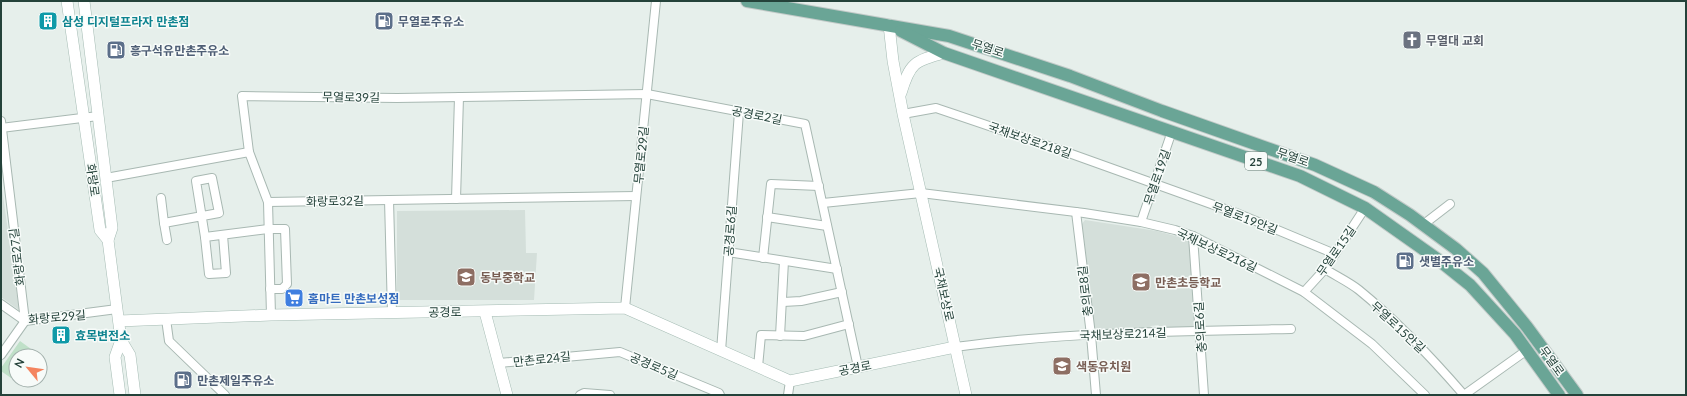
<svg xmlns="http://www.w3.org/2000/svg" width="1687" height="396" viewBox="0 0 1687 396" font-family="Lato,'Noto Sans KR',sans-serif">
<rect width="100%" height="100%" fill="#e6efeb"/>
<g fill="#d4dfda">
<path d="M1,181L19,310L1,297Z"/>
<path d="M525,210L526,253H537L534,300H397V211Z"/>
<path d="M1085,220L1157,231L1190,240L1196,324L1192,328H1162L1158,325L1151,326L1148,329L1098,330L1093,326L1082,224Z"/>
<path d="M1071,358L1072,372L1053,374L1052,359Z"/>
</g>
<path fill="#bfe0c8" d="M20,341L31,349L26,356H16V370L11,378L1,371V368Z"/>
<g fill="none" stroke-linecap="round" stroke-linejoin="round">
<g stroke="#a8b8b2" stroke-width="10">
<g id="street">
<path d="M903,114L936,108L1066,152L1239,214L1335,254"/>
<path d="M1,121L25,321L1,355"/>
<path d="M1,128L98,116"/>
<path d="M249,152L242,96L397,98L647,94L805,124L858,367"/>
<path d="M106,178L249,152L268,202L271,315"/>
<path d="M161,198L164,223L219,213L212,178L196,181L205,237"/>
<path d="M456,199L459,97"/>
<path d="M389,200L392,313"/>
<path d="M268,202L636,196"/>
<path d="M823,203L921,193L1084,213L1141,222L1175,230L1193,236L1304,292L1372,344L1425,395"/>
<path d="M1076,212L1091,335L1096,395"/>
<path d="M767,217L827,226"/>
<path d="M1141,222L1172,131"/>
<path d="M164,223L167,240"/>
<path d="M1424,224L1450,204"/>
<path d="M223,235L226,273L209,274L205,237L268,229H285L287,284L282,289H270"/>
<path d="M1193,236L1204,395"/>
<path d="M728,252L837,269"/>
<path d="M763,258L771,184L819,186"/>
<path d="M1325,269C1336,276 1349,282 1359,290C1397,321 1432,358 1464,395"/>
<path d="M1304,292L1325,269L1365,208"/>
<path d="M783,302L801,301L842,292"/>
<path d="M1,304L25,321L117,309"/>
<path d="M625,308L656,1"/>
<path d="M166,319L169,341L225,395"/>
<path d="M780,336L784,261"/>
<path d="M955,347C1066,332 1179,331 1291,329"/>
<path d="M721,351L739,112"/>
<path d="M499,363L620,352L719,393L720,395"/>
<path d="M758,367L761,335L804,336L849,324"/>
<path d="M580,395L584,393L610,395"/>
<path d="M788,395L790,381"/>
<path d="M1464,395L1527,350"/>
</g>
</g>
<g stroke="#a4bbb3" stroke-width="12">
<g id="secondary">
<path d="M67,1L100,230L108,240"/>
<path d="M84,1L112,228L108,240L121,340L130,355L135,395"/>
<path d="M889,25L893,61L903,114L966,395"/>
<path d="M901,93C910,63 914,61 944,53"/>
<path d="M485,312L507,395"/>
<path d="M119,321L271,315L625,308L790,381L955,347"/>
<path d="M120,395L115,357L121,340"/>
</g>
</g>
<g stroke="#c2cac8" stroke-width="14">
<g id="primary">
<path d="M747,1L949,36L1070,76L1162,111L1315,165L1374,192L1410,215L1456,249L1483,273L1527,327L1577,395"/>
<path d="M901,31L944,53L1300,176L1365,208L1440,261L1470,285L1515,334L1559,395"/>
</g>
</g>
<use href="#street" stroke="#fff" stroke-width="8"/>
<use href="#secondary" stroke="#fff" stroke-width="11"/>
<use href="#primary" stroke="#6aa596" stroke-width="12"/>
</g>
<defs>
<g id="building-square" transform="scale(1)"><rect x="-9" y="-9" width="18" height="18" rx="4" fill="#0f9aa8" stroke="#f7fbf9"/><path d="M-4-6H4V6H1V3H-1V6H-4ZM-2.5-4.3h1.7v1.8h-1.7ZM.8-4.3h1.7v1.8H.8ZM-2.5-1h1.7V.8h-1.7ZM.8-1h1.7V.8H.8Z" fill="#fff"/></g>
<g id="fuel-square" transform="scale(1)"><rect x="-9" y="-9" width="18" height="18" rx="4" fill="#5c6f8a" stroke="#f7fbf9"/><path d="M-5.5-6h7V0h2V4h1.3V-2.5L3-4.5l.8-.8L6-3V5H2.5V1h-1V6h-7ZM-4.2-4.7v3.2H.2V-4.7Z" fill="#fff"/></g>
<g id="church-square" transform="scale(1)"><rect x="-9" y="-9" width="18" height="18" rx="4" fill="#6b7280" stroke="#f7fbf9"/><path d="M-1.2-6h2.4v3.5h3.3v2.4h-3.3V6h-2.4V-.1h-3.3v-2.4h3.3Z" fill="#fff"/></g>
<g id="school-square" transform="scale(1)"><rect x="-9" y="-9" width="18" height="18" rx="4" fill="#8d6e63" stroke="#f7fbf9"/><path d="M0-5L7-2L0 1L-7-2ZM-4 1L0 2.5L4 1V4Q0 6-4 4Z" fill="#fff"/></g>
<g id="supermarket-square" transform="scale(1)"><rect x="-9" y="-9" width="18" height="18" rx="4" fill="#3f7fe0" stroke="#f7fbf9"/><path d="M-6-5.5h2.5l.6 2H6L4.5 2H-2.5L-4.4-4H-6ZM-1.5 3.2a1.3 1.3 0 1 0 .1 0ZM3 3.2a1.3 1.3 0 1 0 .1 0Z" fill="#fff"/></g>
</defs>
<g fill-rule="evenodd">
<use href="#building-square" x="48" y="21"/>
<use href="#fuel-square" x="384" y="21"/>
<use href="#church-square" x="1412" y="40"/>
<use href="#fuel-square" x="116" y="50"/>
<use href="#fuel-square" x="1405" y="261"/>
<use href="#school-square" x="466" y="277"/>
<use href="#school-square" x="1141" y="282"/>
<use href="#supermarket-square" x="294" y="298"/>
<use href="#building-square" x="61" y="335"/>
<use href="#school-square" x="1062" y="366"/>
<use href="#fuel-square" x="183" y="380"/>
</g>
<g text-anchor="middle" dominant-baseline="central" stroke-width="3" stroke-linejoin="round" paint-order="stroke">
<rect fill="#f7fbf9" stroke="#637a73" stroke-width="1" x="1245" y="152" width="22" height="18" rx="3"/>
<g font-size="11" font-weight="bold" fill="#24423a">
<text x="1256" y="161">25</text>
</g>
<g font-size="12" font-weight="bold" fill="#0d838f" stroke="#f7fbf9" text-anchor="start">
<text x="62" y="21">삼성 디지털프라자 만촌점</text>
<text x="75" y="335">효목변전소</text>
</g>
<g font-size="12" font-weight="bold" fill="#4e5e75" stroke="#f7fbf9" text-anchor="start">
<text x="398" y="21">무열로주유소</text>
<text x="130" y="50">흥구석유만촌주유소</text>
<text x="1419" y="261">샛별주유소</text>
<text x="197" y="380">만촌제일주유소</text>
</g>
<g font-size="12" font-weight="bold" fill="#5b616d" stroke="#f7fbf9" text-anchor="start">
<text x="1426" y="40">무열대 교회</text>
</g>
<g font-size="12" fill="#24423a" stroke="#f7fbf9">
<text transform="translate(988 48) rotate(18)">무열로</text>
<text transform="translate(351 97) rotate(1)">무열로39길</text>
<text transform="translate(757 115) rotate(11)">공경로2길</text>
<text transform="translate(1030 140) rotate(19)">국채보상로218길</text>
<text transform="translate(641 155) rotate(-84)">무열로29길</text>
<text transform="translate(1293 157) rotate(19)">무열로</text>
<text transform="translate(1157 177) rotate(-71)">무열로19길</text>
<text transform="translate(93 180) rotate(82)">화랑로</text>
<text transform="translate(335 201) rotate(-1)">화랑로32길</text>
<text transform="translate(1245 218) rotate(21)">무열로19안길</text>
<text transform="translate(730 231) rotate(-86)">공경로6길</text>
<text transform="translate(1217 250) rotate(25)">국채보상로216길</text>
<text transform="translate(1336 251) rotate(-55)">무열로15길</text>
<text transform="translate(17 257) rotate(-97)">화랑로27길</text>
<text transform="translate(1085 291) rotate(-97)">충의로8길</text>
<text transform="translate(944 294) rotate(77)">국채보상로</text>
<text transform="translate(445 312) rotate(-1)">공경로</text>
<text transform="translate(57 317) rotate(-5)">화랑로29길</text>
<text transform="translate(1200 327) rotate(-94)">충의로6길</text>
<text transform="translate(1398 327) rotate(43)">무열로15안길</text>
<text transform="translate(1123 334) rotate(-2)">국채보상로214길</text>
<text transform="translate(542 359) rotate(-6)">만촌로24길</text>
<text transform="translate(1552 361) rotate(54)">무열로</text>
<text transform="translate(654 366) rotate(23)">공경로5길</text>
<text transform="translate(855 368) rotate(-11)">공경로</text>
</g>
<g font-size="12" font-weight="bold" fill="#785e54" stroke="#f7fbf9" text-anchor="start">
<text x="480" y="277">동부중학교</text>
<text x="1155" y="282">만촌초등학교</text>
<text x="1076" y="366">색동유치원</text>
</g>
<g font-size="12" font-weight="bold" fill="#366cbe" stroke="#f7fbf9" text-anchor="start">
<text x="308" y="298">홈마트 만촌보성점</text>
</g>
</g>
<rect width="1687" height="396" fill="none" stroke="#24423a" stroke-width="4"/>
<g transform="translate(28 368) rotate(299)"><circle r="19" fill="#f7fbf9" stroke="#a3b1ad"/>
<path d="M0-3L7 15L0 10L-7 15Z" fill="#f4845f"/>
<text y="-6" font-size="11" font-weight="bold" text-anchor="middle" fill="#24423a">N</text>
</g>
</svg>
